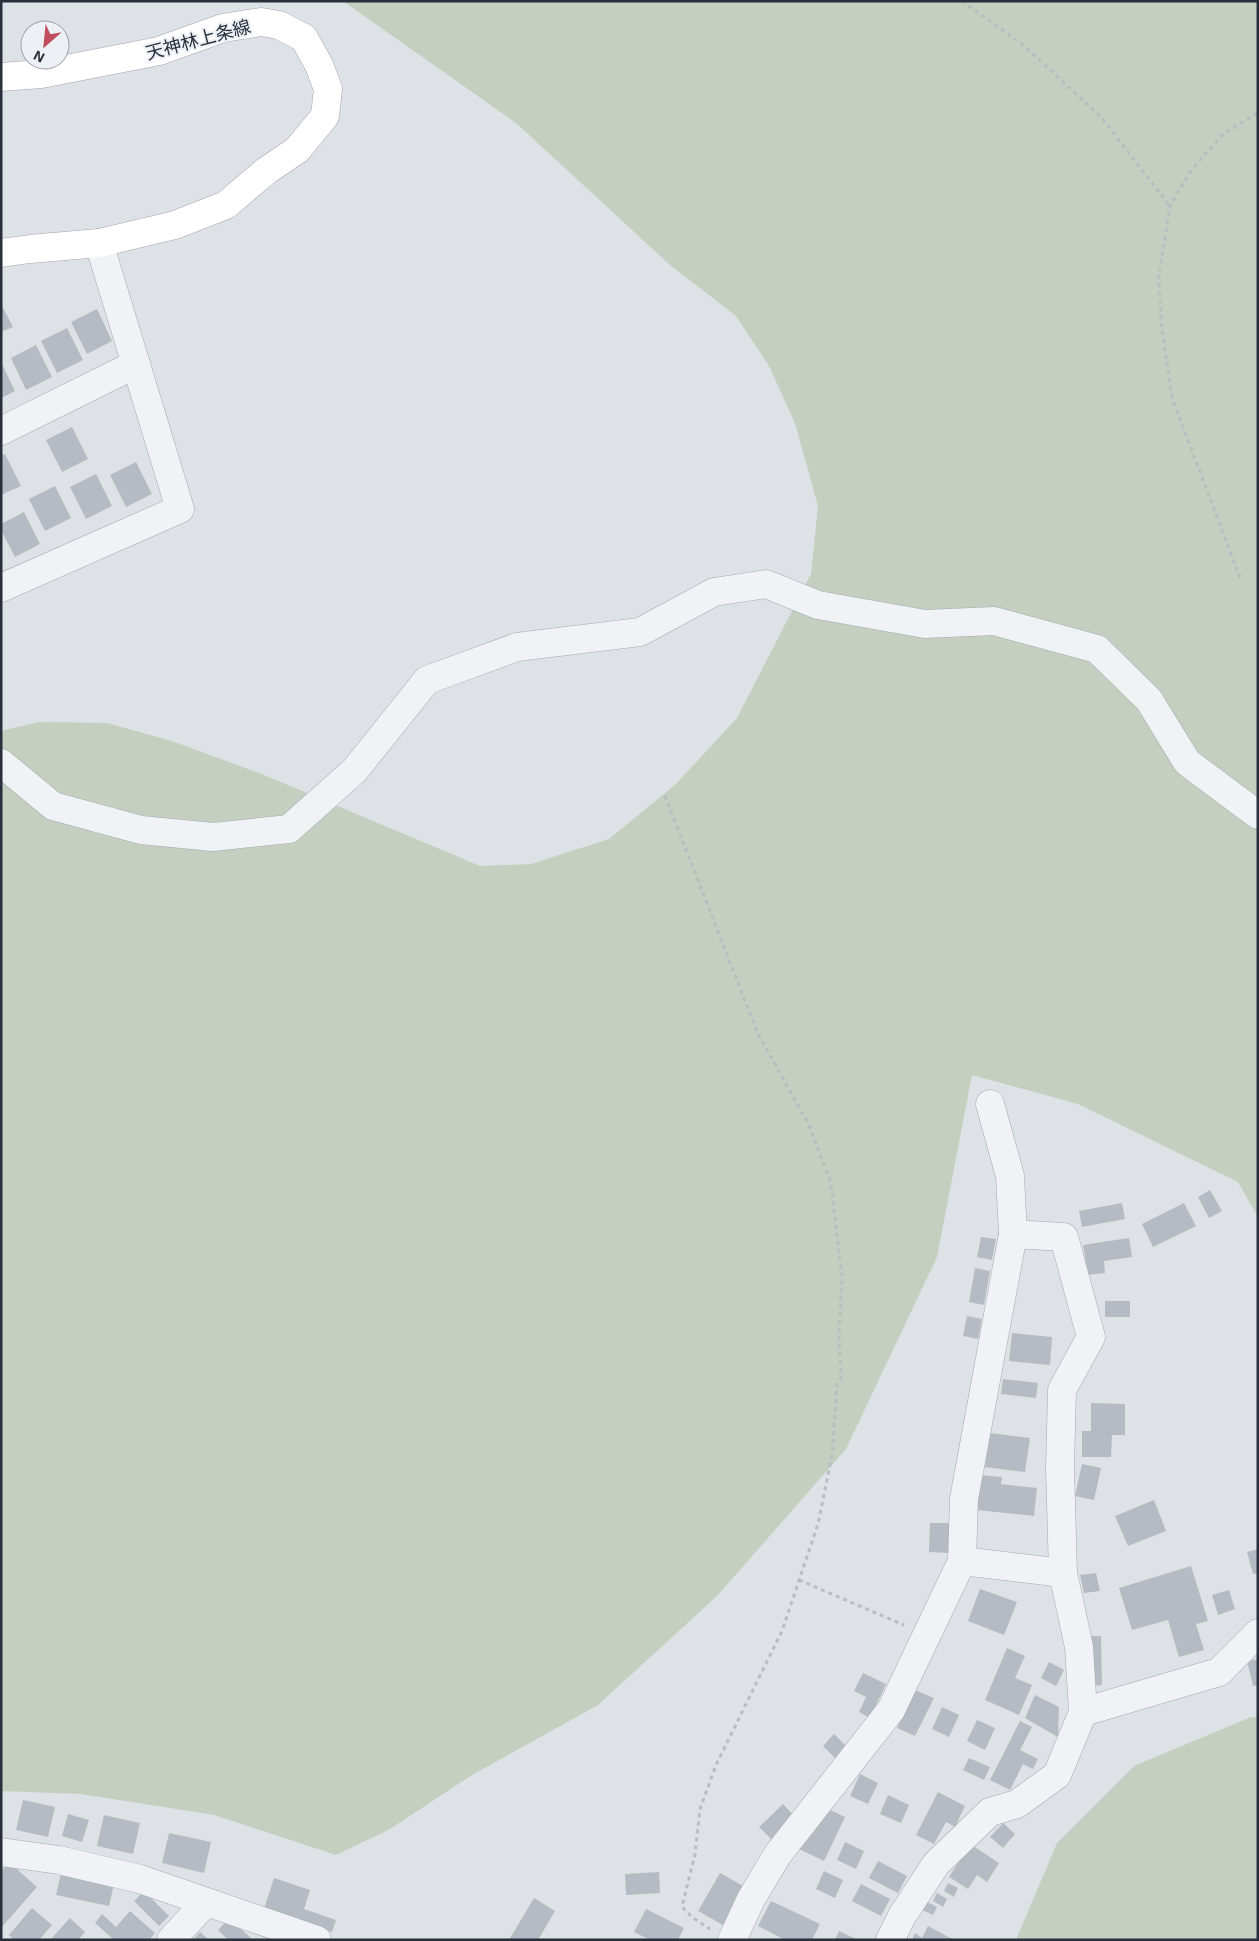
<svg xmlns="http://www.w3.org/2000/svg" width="1259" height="1941" viewBox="0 0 1259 1941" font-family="'Exo 2','Noto Sans JP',sans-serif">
<rect width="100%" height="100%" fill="#dee1e6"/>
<g fill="#c4cfc0">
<path d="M343,1H1258V1217L1238,1182L1078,1104L972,1075L937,1257L846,1449L717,1596L598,1705L472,1775L390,1829L336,1855L214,1815L81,1794L1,1791V731L39,722L107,723L175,742L264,775L480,866L531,864L609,839L676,784L737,718L811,574L818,506L795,423L769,366L736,316L670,265L516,123Z"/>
<path d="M1251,1717H1258V1940H1016L1057,1843L1134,1766Z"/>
</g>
<g fill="#b6bbc3">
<path d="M1,304L13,327L1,332Z"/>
<path d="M97,309L112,341L87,354L71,322Z"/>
<path d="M67,328L83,360L57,373L41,341Z"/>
<path d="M36,345L52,377L26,390L11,358Z"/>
<path d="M1,362L15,391L1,398Z"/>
<path d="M72,427L88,459L62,472L46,440Z"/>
<path d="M5,454L21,486L1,495V456Z"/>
<path d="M136,462L152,494L126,507L110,475Z"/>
<path d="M96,474L112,506L86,519L70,487Z"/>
<path d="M55,486L71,518L45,531L29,499Z"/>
<path d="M24,512L40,544L15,557L1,530V524Z"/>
<path d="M1210,1190L1222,1211L1209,1218L1198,1197Z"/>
<path d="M1122,1203L1125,1219L1082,1227L1079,1211Z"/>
<path d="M1184,1203L1196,1226L1153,1247L1142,1224Z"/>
<path d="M981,1237L996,1239L992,1260L977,1257Z"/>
<path d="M1129,1238L1132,1257L1104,1261L1105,1273L1088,1275L1083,1245Z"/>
<path d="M975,1268L990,1271L984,1305L969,1302Z"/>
<rect x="1105" y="1301" width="25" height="16"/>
<path d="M967,1316L982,1319L978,1339L963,1336Z"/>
<path d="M1012,1333L1052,1337L1050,1365L1009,1361Z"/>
<path d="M1003,1379L1038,1383L1036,1398L1001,1394Z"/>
<path d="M1091,1403L1125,1404V1435H1112L1111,1457H1082V1431H1091Z"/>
<path d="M990,1433L1030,1438L1025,1472L985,1467Z"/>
<path d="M1082,1464L1101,1468L1094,1500L1075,1496Z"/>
<path d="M980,1475L1002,1477L1001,1484L1037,1488L1034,1516L977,1510Z"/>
<path d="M1154,1500L1166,1531L1128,1546L1115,1516Z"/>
<path d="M930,1523H951L950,1553L929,1552Z"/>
<path d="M1258,1549V1573L1253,1574L1247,1552Z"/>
<path d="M1191,1566L1208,1621L1196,1624L1204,1650L1179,1657L1168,1620L1132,1630L1119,1588Z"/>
<path d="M1096,1573L1100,1591L1084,1593L1080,1575Z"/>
<path d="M980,1589L1017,1602L1004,1635L968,1621Z"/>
<path d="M1229,1590L1235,1609L1218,1615L1212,1595Z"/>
<path d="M1089,1636H1101L1102,1685L1091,1686Z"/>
<path d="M1007,1648L1025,1656L1015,1678L1032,1685L1019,1715L985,1700Z"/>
<path d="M1258,1659V1685L1253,1686L1247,1661Z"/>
<path d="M1049,1662L1064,1670L1056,1686L1041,1678Z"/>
<path d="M863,1673L886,1684L870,1718L859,1712L866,1697L854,1691Z"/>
<path d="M915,1690L934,1698L915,1736L897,1728Z"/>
<path d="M1035,1695L1059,1707L1058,1737L1025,1718Z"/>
<path d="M942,1707L959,1715L949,1737L932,1729Z"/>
<path d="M977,1720L995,1728L985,1750L967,1741Z"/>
<path d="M1020,1721L1032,1727L1020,1750L1038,1759L1033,1769L1023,1764L1010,1790L990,1780Z"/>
<path d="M834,1734L848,1748L836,1759L823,1746Z"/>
<path d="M969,1758L990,1767L984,1780L963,1770Z"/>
<path d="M860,1774L878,1783L868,1804L850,1796Z"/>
<path d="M938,1792L965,1806L955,1827L946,1822L934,1844L916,1835Z"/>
<path d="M888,1795L909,1805L901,1823L880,1814Z"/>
<path d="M23,1800L55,1807L48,1837L16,1830Z"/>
<path d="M783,1804L795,1817L772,1840L759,1827Z"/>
<path d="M826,1808L845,1817L824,1861L799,1849L808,1831L813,1834Z"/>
<path d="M68,1814L89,1820L82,1842L62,1836Z"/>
<path d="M104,1815L140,1823L133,1854L97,1846Z"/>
<path d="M1003,1823L1015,1834L1003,1848L990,1837Z"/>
<path d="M169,1833L211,1842L204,1873L162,1863Z"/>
<path d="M845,1842L864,1851L856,1869L837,1860Z"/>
<path d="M970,1844L999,1863L987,1882L977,1875L968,1889L949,1877Z"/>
<path d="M878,1861L907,1876L898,1893L869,1878Z"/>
<path d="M9,1862L37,1887L1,1928V1871Z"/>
<path d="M824,1871L843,1880L835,1898L816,1889Z"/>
<path d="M659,1872L660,1893L626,1895L625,1874Z"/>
<path d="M61,1873L114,1884L109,1906L56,1895Z"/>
<path d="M720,1873L745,1887L723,1925L698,1911Z"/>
<path d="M274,1878L310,1890L304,1909L336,1920L332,1932L264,1909Z"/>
<path d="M948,1883L958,1888L954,1897L944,1891Z"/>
<path d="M861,1884L890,1899L881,1916L852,1901Z"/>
<path d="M144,1891L169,1916L159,1926L134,1901Z"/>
<path d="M937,1893L947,1899L943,1907L933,1901Z"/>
<path d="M534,1898L555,1911L538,1940H509Z"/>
<path d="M771,1901L820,1924L812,1940H785L758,1926Z"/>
<path d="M927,1902L937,1907L933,1915L922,1910Z"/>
<path d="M32,1908L52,1925L39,1940H14L9,1935Z"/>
<path d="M646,1909L684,1928L678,1940H650L634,1932Z"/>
<path d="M130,1911L155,1933L149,1940H114L95,1923L102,1914L116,1927Z"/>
<path d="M70,1918L85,1932L78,1940H50Z"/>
<path d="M229,1918L253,1940H228L218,1930Z"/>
<path d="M928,1926L954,1940H912L915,1933L922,1938Z"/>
<path d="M839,1931L858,1940H835Z"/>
<path d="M200,1932L209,1940H193Z"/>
</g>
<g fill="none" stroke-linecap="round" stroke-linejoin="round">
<g stroke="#a4a8b0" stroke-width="29">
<g id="minor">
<path d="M1,431L136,364"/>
<path d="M1,588L180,509L99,243"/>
<path d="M1,763L53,806L141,830L213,837L289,829L355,770L427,680L517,647L640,632L714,592L766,584L818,605L925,624L994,621L1097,649L1149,700L1187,762L1258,815"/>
<path d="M1013,1234L1064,1237L1091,1337L1062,1390L1060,1468L1063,1573L1079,1647L1083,1712"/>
<path d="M962,1561L1063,1573"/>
<path d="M1,1852L59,1860L140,1879L317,1940"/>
<path d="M171,1940L206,1902"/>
<path d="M732,1940L751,1899L778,1854L891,1710L962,1561L964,1499L1013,1234L1010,1176L990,1104"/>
<path d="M890,1940L902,1916L936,1864L990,1812L1017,1804L1057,1775L1083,1712L1219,1672L1258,1633"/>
</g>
</g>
<g stroke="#9fa6b1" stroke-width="29">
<path id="major" d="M1,77L41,74L159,51L223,28L261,22L279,25L304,38L319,65L328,89L325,116L297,150L266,171L226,205L175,225L99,243L30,249L1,253"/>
</g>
<g stroke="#b9bcc1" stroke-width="3" stroke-dasharray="4 4" stroke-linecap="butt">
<path d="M962,1L1023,45L1101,117L1170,206"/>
<path d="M1240,578L1172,398L1161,322L1159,275L1170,206L1192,169L1224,133L1258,113"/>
<path d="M665,796L758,1034L809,1125L831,1183L842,1277L839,1335L841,1378L837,1384L832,1455L818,1524L782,1631L716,1765L700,1809L695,1854L682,1907L693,1918L710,1929"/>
<path d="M799,1580L904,1625"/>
</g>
<use href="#minor" stroke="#f1f2f5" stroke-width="28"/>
<use href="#major" stroke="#fff" stroke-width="28"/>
</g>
<g text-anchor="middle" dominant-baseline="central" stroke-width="4" stroke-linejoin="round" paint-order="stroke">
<g font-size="18" fill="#29303c" stroke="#edf0f4">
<text transform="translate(198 39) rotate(-15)">天神林上条線</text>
</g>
</g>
<rect width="1259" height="1941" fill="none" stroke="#29303c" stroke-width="5"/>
<g transform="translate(45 45) rotate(207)"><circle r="24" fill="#edf0f4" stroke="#9fa3aa"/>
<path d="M0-4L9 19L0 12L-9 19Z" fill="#c14e5f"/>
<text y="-8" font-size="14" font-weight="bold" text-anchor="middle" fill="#29303c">N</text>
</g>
</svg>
